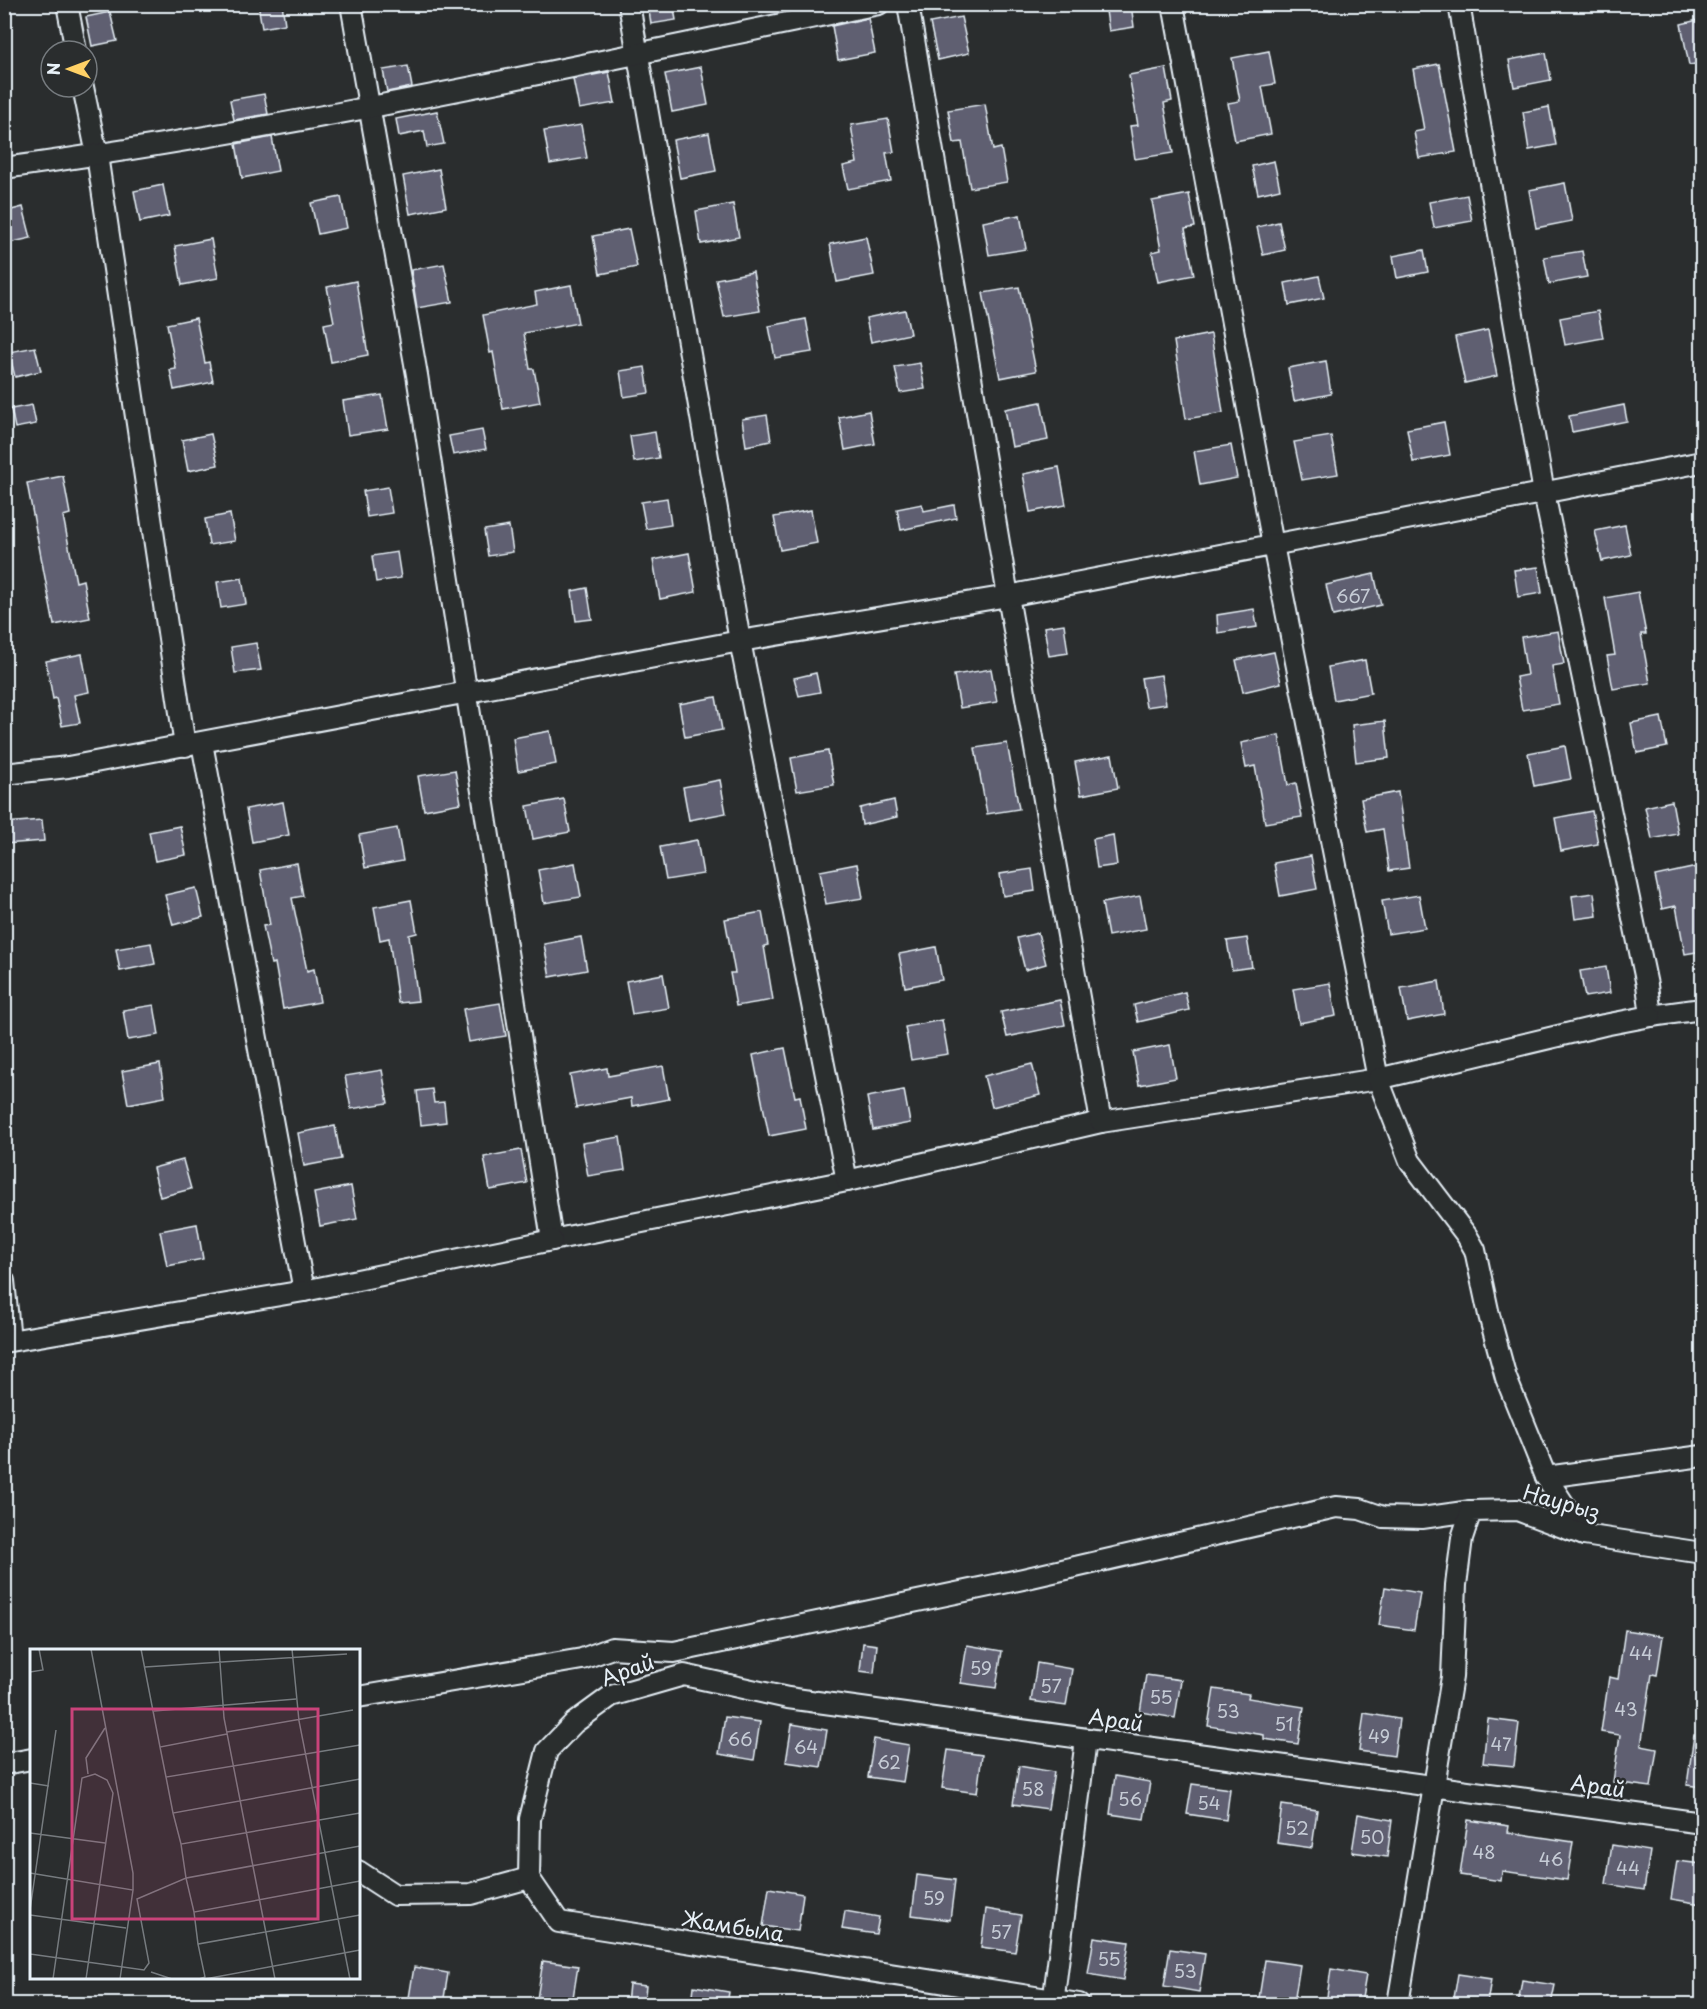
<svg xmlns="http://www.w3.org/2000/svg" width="1707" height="2009" viewBox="0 0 1707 2009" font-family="'Playpen Sans',sans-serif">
<rect width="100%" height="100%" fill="#2a2d2e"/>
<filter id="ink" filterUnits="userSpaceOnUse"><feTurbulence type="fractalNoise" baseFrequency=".0167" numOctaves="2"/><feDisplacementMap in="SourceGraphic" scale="12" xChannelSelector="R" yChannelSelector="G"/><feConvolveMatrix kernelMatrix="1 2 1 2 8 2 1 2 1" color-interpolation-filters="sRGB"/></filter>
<g filter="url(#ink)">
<g fill="#5e5f71" stroke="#e8f1f8" stroke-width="1.5">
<path d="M258,4H282L285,24L262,28Z"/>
<path d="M648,4H673L676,20L651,24Z"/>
<path d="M1105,4H1131L1134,27L1109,31Z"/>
<path d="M110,12L117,41L92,46L86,17Z"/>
<path d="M961,17L969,53L938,60L930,23Z"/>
<path d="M868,18L875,53L838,60L832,26Z"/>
<path d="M1702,19V63L1689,65L1681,24Z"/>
<path d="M1269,51L1275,84L1262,86L1271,134L1235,141L1228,103L1240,101L1232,58Z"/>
<path d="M1546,53L1551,80L1514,87L1509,60Z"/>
<path d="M1439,64L1456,152L1419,158L1414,132L1424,130L1413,69Z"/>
<path d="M408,66L412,87L387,92L383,70Z"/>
<path d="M701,67L708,105L672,112L665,74Z"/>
<path d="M1166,68L1172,101L1164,103L1173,153L1135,159L1130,126L1138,125L1129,75Z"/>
<path d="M609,72L615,103L579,109L573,79Z"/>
<path d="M264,94L268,114L234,120L230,100Z"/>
<path d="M985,104L993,150L1001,148L1007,182L970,188L962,142L954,143L948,110Z"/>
<path d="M1549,107L1556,145L1529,150L1523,112Z"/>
<path d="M437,111L444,144L427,147L424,131L399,136L396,119Z"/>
<path d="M888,119L894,152L886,153L891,181L848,189L843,166L857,163L851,125Z"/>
<path d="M581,125L587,158L550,164L544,131Z"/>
<path d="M709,133L716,171L680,178L673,140Z"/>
<path d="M272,137L278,171L242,178L236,144Z"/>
<path d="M1274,161L1280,189L1258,194L1252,166Z"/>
<path d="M439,169L446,207L410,214L403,176Z"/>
<path d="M1565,183L1572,221L1536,228L1529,190Z"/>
<path d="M163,185L169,216L140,222L134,191Z"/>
<path d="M1189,194L1195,227L1185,229L1194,275L1158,282L1152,252L1161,250L1152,201Z"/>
<path d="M1467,195L1472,221L1434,228L1429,202Z"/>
<path d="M341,197L347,228L318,234L311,203Z"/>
<path d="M733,204L739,237L701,244L696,211Z"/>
<path d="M23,207L31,238L4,244V212Z"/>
<path d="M1020,215L1026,249L989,255L983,222Z"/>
<path d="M1279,222L1285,250L1263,255L1257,227Z"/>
<path d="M629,229L637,267L600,274L593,236Z"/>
<path d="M866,237L874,275L837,282L830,244Z"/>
<path d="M211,239L218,278L182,285L175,246Z"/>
<path d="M1424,250L1428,272L1397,278L1393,256Z"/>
<path d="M1582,251L1587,277L1549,284L1544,257Z"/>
<path d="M444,264L452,302L417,308L411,270Z"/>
<path d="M753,272L760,311L724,317L716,279Z"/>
<path d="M1319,276L1324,298L1289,305L1285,283Z"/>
<path d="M356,281L368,355L331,362L324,324L334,322L327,287Z"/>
<path d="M571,285L578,323L524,333L530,369H534L540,402L503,409L493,352L490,353L483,315L537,304L535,292Z"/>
<path d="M1019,287L1036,371L1000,378L983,293Z"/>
<path d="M905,310L910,334L871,342L866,318Z"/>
<path d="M1598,311L1603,338L1565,345L1560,318Z"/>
<path d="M196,318L205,363L209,362L213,382L174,390L170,370L176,369L167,324Z"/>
<path d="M806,319L812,352L775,358L769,326Z"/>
<path d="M1488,330L1497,376L1465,383L1455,337Z"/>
<path d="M1211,334L1223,413L1186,419L1174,341Z"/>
<path d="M35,347L41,371L15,377L9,352Z"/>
<path d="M1326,361L1331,394L1294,401L1288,368Z"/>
<path d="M920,363L925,389L900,393L895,367Z"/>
<path d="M645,367L649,393L624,397L620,371Z"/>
<path d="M382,395L388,429L348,435L343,401Z"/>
<path d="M1041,402L1048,440L1012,447L1005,409Z"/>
<path d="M32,405L36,424L15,428L11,409Z"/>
<path d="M1624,405L1627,421L1572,432L1569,416Z"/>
<path d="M869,411L875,444L845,450L839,417Z"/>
<path d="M767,415L771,441L746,446L742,419Z"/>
<path d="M1444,422L1450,455L1413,462L1407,429Z"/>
<path d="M482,430L486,449L453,455L449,436Z"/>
<path d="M655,432L659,458L634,462L630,436Z"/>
<path d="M211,434L218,465L188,471L182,440Z"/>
<path d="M1331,436L1338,474L1302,480L1294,442Z"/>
<path d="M1231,445L1237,478L1200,485L1194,451Z"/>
<path d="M1059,467L1066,505L1030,512L1023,474Z"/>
<path d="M63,476L70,514L63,516L76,582L83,580L90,618L54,625L27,483Z"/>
<path d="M388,487L392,513L367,517L363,491Z"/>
<path d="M667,498L671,525L646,529L641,502Z"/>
<path d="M922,504L924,511L954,505L956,518L901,530L897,509Z"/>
<path d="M811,510L817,543L780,550L774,517Z"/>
<path d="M230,514L235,541L209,545L205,519Z"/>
<path d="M1625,525L1631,555L1602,561L1595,531Z"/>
<path d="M509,526L513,552L488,556L484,530Z"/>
<path d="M397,552L401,578L376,582L372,556Z"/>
<path d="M689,553L696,592L660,599L653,560Z"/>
<path d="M1538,567L1542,593L1518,597L1514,570Z"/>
<path d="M1374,574L1381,605L1333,616L1326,585Z"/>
<path d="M242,578L246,604L221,608L217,582Z"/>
<path d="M587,588L592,619L576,621L572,591Z"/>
<path d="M1638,592L1646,634H1641L1650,683L1613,689L1607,656L1615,655L1605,598Z"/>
<path d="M1254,609L1257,627L1218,633L1217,615Z"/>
<path d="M1064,624L1068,653L1049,656L1044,627Z"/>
<path d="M1558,631L1564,664L1552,666L1559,704L1522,710L1516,677L1527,675L1521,637Z"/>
<path d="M256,643L261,670L235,673L231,647Z"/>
<path d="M1274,652L1281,683L1243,692L1236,660Z"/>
<path d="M82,654L89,692L74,695L80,723L62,726L56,698L53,699L46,661Z"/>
<path d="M1365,660L1371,693L1334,700L1328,667Z"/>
<path d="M991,669L997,702L960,708L954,675Z"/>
<path d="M816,673L820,692L799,696L794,678Z"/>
<path d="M1161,675L1166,704L1146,707L1141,678Z"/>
<path d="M716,697L722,730L685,737L679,704Z"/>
<path d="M1661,717L1667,747L1637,753L1631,723Z"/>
<path d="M1385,721L1389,758L1356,762L1352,725Z"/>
<path d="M550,731L556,764L518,771L513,738Z"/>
<path d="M1279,735L1288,785L1296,783L1302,817L1265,823L1255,766L1246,768L1241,743Z"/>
<path d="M1007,743L1019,809L987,814L975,748Z"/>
<path d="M1565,746L1571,779L1534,786L1528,753Z"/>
<path d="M828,751L834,785L797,791L791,758Z"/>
<path d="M1112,755L1118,788L1081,795L1075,762Z"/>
<path d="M455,770L461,803L424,810L418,776Z"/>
<path d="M720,780L726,813L689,820L683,787Z"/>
<path d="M1398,792L1409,868L1389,871L1383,829L1367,832L1361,799Z"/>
<path d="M564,799L570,832L533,839L527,806Z"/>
<path d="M894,800L897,817L862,825L860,808Z"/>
<path d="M1672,801L1678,834L1652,839L1645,807Z"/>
<path d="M283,802L289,835L252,842L246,809Z"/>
<path d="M1592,811L1598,844L1561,851L1555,818Z"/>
<path d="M42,820L44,841L4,844V823Z"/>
<path d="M180,826L186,855L155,861L149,832Z"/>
<path d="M397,828L403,861L365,868L359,835Z"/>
<path d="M1113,835L1117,865L1097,868L1093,839Z"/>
<path d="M697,840L703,874L666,880L660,847Z"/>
<path d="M1311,856L1317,889L1280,896L1274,863Z"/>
<path d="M297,863L303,896L292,898L307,971L314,969L320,1002L283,1009L275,963L271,964L263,926L270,925L260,870Z"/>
<path d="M575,863L581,897L544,903L538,870Z"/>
<path d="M857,864L863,898L826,904L820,871Z"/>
<path d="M1697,867L1702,895V951L1685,954L1676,906L1662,909L1655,876Z"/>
<path d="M1032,869L1035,891L1003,896L1000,874Z"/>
<path d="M196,888L203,917L173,925L165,895Z"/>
<path d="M1594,893L1597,916L1575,919L1572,896Z"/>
<path d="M1419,895L1425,928L1388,934L1382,901Z"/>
<path d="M1140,896L1146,929L1108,936L1102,903Z"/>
<path d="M411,900L417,933L409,935L418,1001L398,1003L389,938L380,940L374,907Z"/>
<path d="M762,912L768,945L764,946L773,1000L736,1006L730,973H735L725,919Z"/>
<path d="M1038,933L1046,964L1025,970L1017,938Z"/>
<path d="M581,937L587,970L550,977L544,944Z"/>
<path d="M1247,938L1252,967L1232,970L1227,941Z"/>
<path d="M151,943L155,964L120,971L116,949Z"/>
<path d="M936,947L942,980L905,987L899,954Z"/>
<path d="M1606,967L1610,993L1585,997L1580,971Z"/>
<path d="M663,974L669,1008L632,1014L626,981Z"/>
<path d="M1439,981L1444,1014L1407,1021L1401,988Z"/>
<path d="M1330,983L1336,1016L1299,1023L1293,989Z"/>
<path d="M1185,992L1189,1010L1138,1022L1134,1005Z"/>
<path d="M1060,1000L1065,1025L1007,1037L1001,1012Z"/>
<path d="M500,1003L506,1036L469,1042L463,1009Z"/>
<path d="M154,1005L159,1035L128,1040L123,1010Z"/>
<path d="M942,1020L948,1054L911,1060L905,1027Z"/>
<path d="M1170,1045L1176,1078L1139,1085L1133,1052Z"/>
<path d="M785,1048L795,1097L800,1096L806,1129L769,1136L753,1055Z"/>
<path d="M160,1064L165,1097L128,1104L122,1071Z"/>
<path d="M1032,1064L1040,1095L992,1107L984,1076Z"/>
<path d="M663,1066L669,1099L632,1106L631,1098L576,1108L570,1075L607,1068L608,1076Z"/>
<path d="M382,1070L388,1103L351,1109L345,1076Z"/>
<path d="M432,1089L434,1103L444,1102L446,1122L421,1125L417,1091Z"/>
<path d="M904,1090L910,1123L873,1130L867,1097Z"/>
<path d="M335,1126L341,1159L304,1166L298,1133Z"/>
<path d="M620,1137L625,1170L588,1176L582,1143Z"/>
<path d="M521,1150L527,1183L490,1190L484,1157Z"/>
<path d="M183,1160L191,1189L160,1197L153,1168Z"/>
<path d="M351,1186L357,1219L320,1226L314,1193Z"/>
<path d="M197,1224L203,1259L167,1266L160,1231Z"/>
<path d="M1385,1587L1420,1593L1414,1630L1379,1625Z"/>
<path d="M1625,1630L1663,1636L1657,1675L1652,1674L1641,1746L1657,1749L1651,1787L1613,1782L1620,1735L1601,1732L1609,1677L1618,1679Z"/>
<path d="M863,1643L877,1645L874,1673L860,1671Z"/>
<path d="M967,1645L1002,1651L996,1688L961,1683Z"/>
<path d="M1037,1663L1072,1669L1066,1706L1031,1701Z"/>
<path d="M1146,1675L1181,1680L1175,1718L1140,1712Z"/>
<path d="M1214,1689L1249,1694L1248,1698L1304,1707L1298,1744L1264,1739V1735L1208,1726Z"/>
<path d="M1364,1713L1399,1719L1394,1756L1359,1751Z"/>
<path d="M725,1717L760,1722L754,1760L719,1754Z"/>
<path d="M1488,1719L1519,1723L1514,1766L1483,1763Z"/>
<path d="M792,1724L827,1730L821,1767L786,1762Z"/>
<path d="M1694,1735H1702V1787L1687,1785Z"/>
<path d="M874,1739L909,1745L903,1782L868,1777Z"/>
<path d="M948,1750L982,1755L977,1793L942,1788Z"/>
<path d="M1019,1766L1054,1772L1048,1809L1013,1804Z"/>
<path d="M1115,1776L1150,1782L1144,1819L1110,1814Z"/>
<path d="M1192,1784L1230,1789L1226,1820L1187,1814Z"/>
<path d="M1282,1805L1317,1810L1312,1848L1277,1843Z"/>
<path d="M1358,1814L1392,1820L1387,1857L1352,1852Z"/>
<path d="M1468,1820L1509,1826L1508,1832L1573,1842L1567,1880L1502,1871L1501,1881L1460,1875Z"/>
<path d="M1612,1845L1650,1851L1644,1890L1606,1884Z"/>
<path d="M1677,1861L1702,1864V1904L1671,1899Z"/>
<path d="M917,1875L955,1880L950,1920L912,1915Z"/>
<path d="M769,1888L803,1894L798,1931L763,1926Z"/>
<path d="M986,1909L1021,1915L1015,1952L981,1947Z"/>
<path d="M845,1911L879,1917L876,1934L842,1929Z"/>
<path d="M1094,1937L1129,1942L1123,1980L1088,1974Z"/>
<path d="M1170,1949L1205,1954L1199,1992L1164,1986Z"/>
<path d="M1265,1960L1300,1965L1294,2003L1259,1998Z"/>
<path d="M543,1961L578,1966L572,2004L537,1999Z"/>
<path d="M414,1967L448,1973L443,2004H408Z"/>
<path d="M1331,1969L1366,1975L1361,2004H1326Z"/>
<path d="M1458,1974L1491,1979L1487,2004H1453Z"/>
<path d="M1522,1980L1555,1985L1551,2004H1518Z"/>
<path d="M629,1984L646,1986L644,2004H627Z"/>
<path d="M694,1986L729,1992L727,2004H692Z"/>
</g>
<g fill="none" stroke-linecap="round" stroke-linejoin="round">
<g stroke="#e8f1f8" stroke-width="24">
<g id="minor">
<path d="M67,4L76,51"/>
<path d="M351,4L417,375L552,1240L847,1181"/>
<path d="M629,4L740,641L847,1181L1101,1122"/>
<path d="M908,4L1008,596L1101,1122L1378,1079L1273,545L1173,4"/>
<path d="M1459,4L1544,493L1647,985L1651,1016L1702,1009"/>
<path d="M83,87L97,155L185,746"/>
<path d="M4,168C298,128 589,63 879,4"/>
<path d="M202,743L304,1291L552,1240"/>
<path d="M4,774L68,767L740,641L1008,596L1702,462"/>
<path d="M1651,1016L1604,1025L1378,1079L1410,1161L1467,1236L1475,1250L1489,1315L1506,1378L1546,1477L1702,1456"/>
<path d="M4,1281L10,1340"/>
<path d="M4,1342L304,1291"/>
<path d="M1546,1477L1584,1535"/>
<path d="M358,1697L582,1659L612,1648L674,1652L1023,1579L1336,1507L1360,1509L1383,1517L1422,1518L1471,1511"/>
<path d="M4,1764L32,1759"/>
<path d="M358,1871L395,1895L471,1894L529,1878"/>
<path d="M1053,2004L1086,1739"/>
<path d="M1079,2004L559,1922L529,1878L530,1819L547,1751L574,1723L611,1696L684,1675L788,1698L1702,1823"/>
<path d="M1398,2004L1452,1677L1456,1585L1462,1538L1471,1511L1517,1510L1584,1535L1702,1553"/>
</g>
</g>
<use href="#minor" stroke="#2a2d2e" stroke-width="20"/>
</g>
</g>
<g text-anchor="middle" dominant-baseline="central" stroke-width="5" stroke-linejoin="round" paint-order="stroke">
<g font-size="18" fill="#c6ccd6">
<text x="1353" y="595">667</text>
<text x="1641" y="1652">44</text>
<text x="981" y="1667">59</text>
<text x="1051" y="1685">57</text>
<text x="1161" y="1696">55</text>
<text x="1626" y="1708">43</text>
<text x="1228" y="1710">53</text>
<text x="1284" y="1723">51</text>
<text x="1379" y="1735">49</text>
<text x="740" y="1738">66</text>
<text x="1501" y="1743">47</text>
<text x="806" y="1746">64</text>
<text x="889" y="1761">62</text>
<text x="1033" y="1788">58</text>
<text x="1130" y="1798">56</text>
<text x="1209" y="1802">54</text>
<text x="1297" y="1827">52</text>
<text x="1372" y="1836">50</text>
<text x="1484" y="1851">48</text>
<text x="1551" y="1858">46</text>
<text x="1628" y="1867">44</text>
<text x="934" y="1897">59</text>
<text x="1001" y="1931">57</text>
<text x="1109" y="1958">55</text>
<text x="1185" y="1970">53</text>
</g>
<g font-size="21" fill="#e8f1f8" stroke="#2a2d2e">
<text transform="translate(1562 1501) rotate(16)">Наурыз</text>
<text transform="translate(627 1669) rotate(-20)">Арай</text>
<text transform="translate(1116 1719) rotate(8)">Арай</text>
<text transform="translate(1598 1785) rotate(8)">Арай</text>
<text transform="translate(733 1925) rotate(9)">Жамбыла</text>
</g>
</g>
<g transform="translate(30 1649)">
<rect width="330" height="330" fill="#2a2d2e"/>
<path fill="none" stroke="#767b7f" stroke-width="1.5" d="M61,0L103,224V241M111,0L130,98M189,0L194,69L245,330M262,0L269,72L320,330M115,18L317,5M0,23L13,21L9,0M124,62L266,50M197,83L323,61M58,125L56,109L75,79M136,128L130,98L197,85M0,134L19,137M143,164L136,128L330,96M330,164L151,195L156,229L330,197M0,184L75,194M151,195L143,164L330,130M0,224L103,241L90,330M330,232L164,263L168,295L330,266M0,261L26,81M0,266L96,279M168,295L175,328L169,330M0,305L114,321L119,314L107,250L156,229L164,263M121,323L142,330M23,330L52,129L65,125L77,131L83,144L56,330M175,330L330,301"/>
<path fill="#ca437a" fill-opacity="0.15" stroke="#ca437a" stroke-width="3" d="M42,60H288V270H42Z"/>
<rect width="330" height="330" fill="none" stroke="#e8f1f8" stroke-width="3"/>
</g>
<rect width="1707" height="2009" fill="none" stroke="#2a2d2e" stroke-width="24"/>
<rect x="12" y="12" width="1683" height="1985" fill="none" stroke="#e8f1f8" stroke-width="2" filter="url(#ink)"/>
<g transform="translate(69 69) rotate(270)"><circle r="28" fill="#2a2d2e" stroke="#767b7f" stroke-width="1.5"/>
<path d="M0-4.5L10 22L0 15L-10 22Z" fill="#ffd166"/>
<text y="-9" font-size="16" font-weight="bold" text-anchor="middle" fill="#e8f1f8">N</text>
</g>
</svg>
